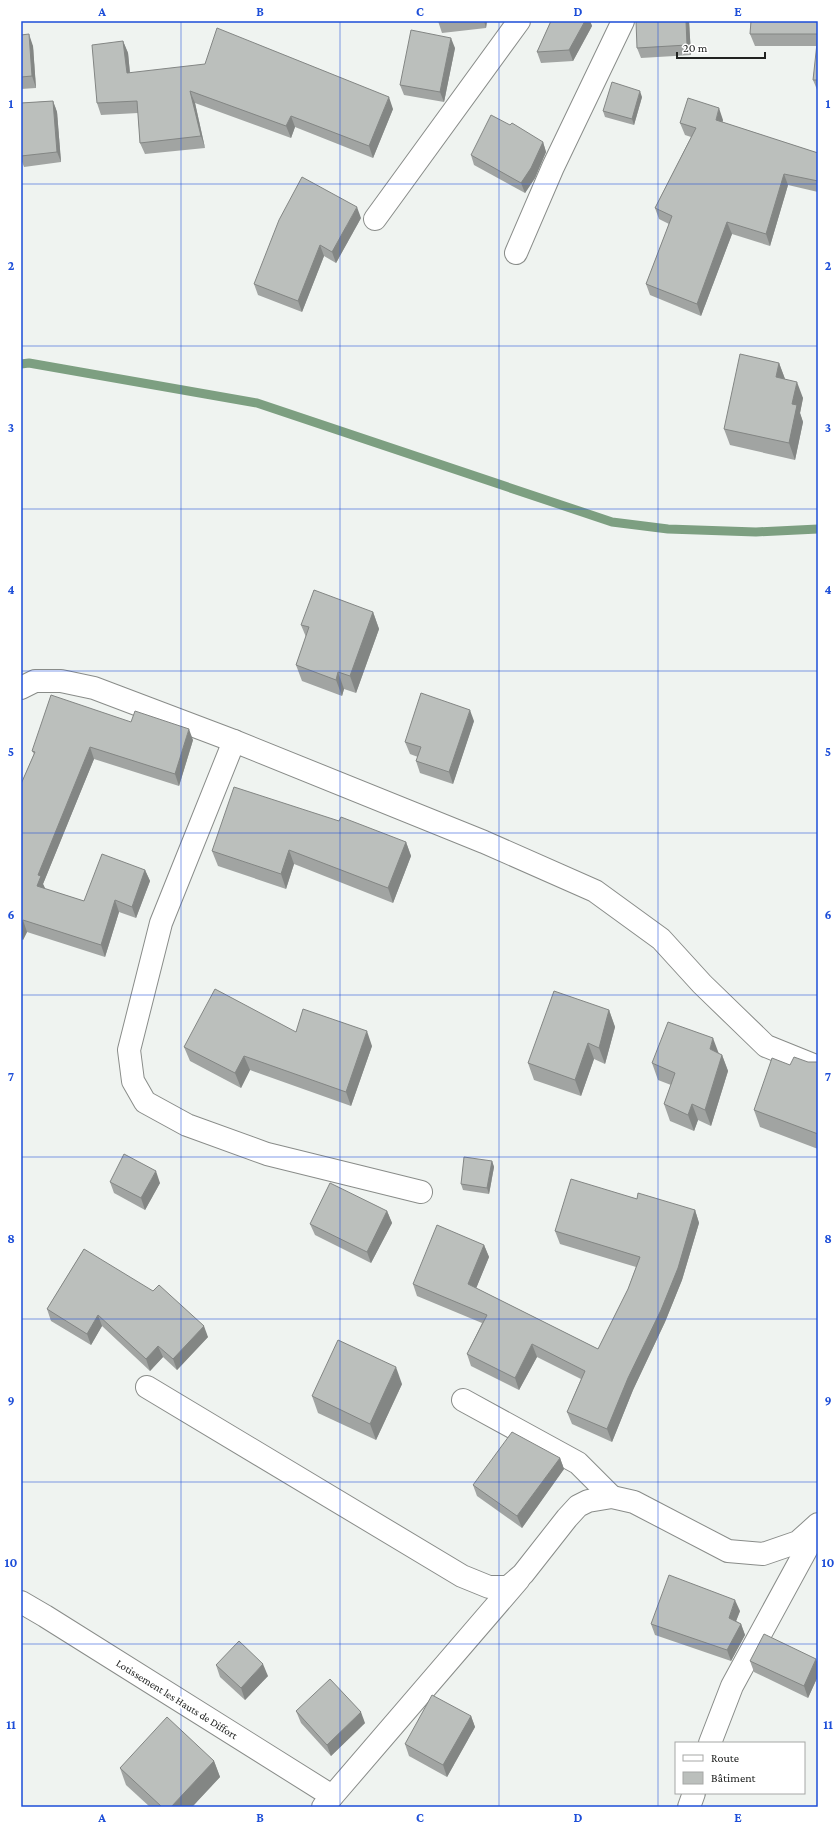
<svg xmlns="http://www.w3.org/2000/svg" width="839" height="1828" viewBox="0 0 839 1828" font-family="'Crimson Pro',serif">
<rect width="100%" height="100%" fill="#eff3f0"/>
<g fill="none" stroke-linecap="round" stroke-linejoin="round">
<path stroke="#7d9f81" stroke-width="9" d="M21,364L29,363L257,403L612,522L668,529L756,532L818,529"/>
<g stroke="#898c89" stroke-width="24">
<g id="minor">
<path d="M375,219L519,21"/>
<path d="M516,253L553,167L623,21"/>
<path d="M21,688L35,681H61L94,688L234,741L484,842L595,891L661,939L702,984L766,1046L818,1067"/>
<path d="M234,741L161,923L129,1050L133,1081L145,1102L187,1125L267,1154L421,1192"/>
<path d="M147,1387L462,1576L489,1587H508L523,1574L567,1518L578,1506L588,1501L612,1497L634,1502L728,1551L763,1554L798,1542L818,1524"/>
<path d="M463,1400L578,1463L612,1497"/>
<path d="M21,1602L45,1616L332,1796"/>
<path d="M710,1743L732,1686L817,1530"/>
<path d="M323,1807L519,1579"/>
<path d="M689,1807L694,1793"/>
</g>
</g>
<use href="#minor" stroke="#fff" stroke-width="22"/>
</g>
<g fill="#a1a4a2">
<path d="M438,21H487L486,28L442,33Z"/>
<path d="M551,21H590L592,26L573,61L541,63L537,52Z"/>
<path d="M689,21L691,55L641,58L637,48Z"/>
<path d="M818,21V92L813,80L817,46H755L750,34Z"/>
<path d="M21,35L33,46L36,88L21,89Z"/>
<path d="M123,41L128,53L130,73L393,109L373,158L295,127L291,138L195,103L205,148L145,154L140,143L138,113L101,115L97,103Z"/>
<path d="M455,48L444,102L404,95L400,85Z"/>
<path d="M642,97L634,125L605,117L603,111Z"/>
<path d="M53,101L57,112L61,162L24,167L21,159V103Z"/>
<path d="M723,120L722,122L818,153V192L788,185L770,246L732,234L701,316L650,295L646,284L669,224L659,219L655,208L691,137L685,135L680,123Z"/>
<path d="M543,142L546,152L535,178L525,193L474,165L471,155Z"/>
<path d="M361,218L336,263L324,256L302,312L258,295L254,284Z"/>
<path d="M779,363L785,379L803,398L800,413L803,422L795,460L730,445L724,429Z"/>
<path d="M373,612L379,629L356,693L344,689L342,696L302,681L296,665L306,637L301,625Z"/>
<path d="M474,721L453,784L420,773L416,761L418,757L410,754L405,742Z"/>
<path d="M131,722L193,740L179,786L94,759L43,884L45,889L84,901L145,870L150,881L136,918L119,912L105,957L27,932L23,940L21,939V784L34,754L32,751Z"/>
<path d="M406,842L411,856L393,903L294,864L286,889L218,866L212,851Z"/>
<path d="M609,1010L615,1027L605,1064L594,1059L581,1096L534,1080L528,1063Z"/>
<path d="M296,1032L372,1046L351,1106L250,1070L241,1088L190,1061L184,1047Z"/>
<path d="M719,1054L722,1055L728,1071L711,1126L698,1120L694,1131L670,1121L664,1104L671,1085L658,1080L652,1063Z"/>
<path d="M808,1062H818V1149L760,1127L754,1110L790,1065Z"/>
<path d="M492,1161L494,1167L489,1194L463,1190L461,1184Z"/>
<path d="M110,1182L160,1183L145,1210L114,1193Z"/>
<path d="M637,1199L695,1210L699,1223L682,1280L665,1322L633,1390L612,1442L572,1424L567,1412L581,1379L537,1357L519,1390L471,1366L467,1354L482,1323L417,1296L413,1284L484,1245L489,1257L476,1288L598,1349L628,1289L636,1267L560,1244L555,1231Z"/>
<path d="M387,1211L392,1223L371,1263L315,1235L310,1224Z"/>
<path d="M84,1249L208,1337L177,1370L163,1357L150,1371L102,1326L91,1345L51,1321L47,1309Z"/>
<path d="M402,1384L376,1440L318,1413L312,1396Z"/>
<path d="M560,1458L564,1469L522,1528L477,1496L473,1485Z"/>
<path d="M740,1611L736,1621L741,1624L745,1635L731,1661L655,1635L651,1624Z"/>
<path d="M750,1661L818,1664V1676L808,1698L754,1672Z"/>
<path d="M216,1665L268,1676L245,1700L220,1677Z"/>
<path d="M296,1711L365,1723L331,1756L301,1723Z"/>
<path d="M471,1716L475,1727L447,1777L409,1756L405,1744Z"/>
<path d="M214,1761L220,1777L192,1807H150L126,1785L120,1768Z"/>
</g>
<g fill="#838684">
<path d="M484,21H487L486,28Z"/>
<path d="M585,21H590L592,26L573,61L569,50Z"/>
<path d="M686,21H689L691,55L687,45Z"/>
<path d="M29,34L33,46L36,88L32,76Z"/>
<path d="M451,38L455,48L444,102L440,92Z"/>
<path d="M123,41L128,53L131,85L127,73Z"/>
<path d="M190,91L195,103L205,148L201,136Z"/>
<path d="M640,91L642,97L634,125L632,119Z"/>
<path d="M389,97L393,109L373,158L369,146Z"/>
<path d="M53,101L57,112L61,162L57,152Z"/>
<path d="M719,108L723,120L720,132L716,120Z"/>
<path d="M291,116L295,127L291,138L286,126Z"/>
<path d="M543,142L546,152L535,178L525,193L521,183Z"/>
<path d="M784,174L788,185L770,246L766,234Z"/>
<path d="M357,207L361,218L336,263L332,252Z"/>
<path d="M727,222L732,234L701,316L697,304Z"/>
<path d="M320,245L324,256L302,312L298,301Z"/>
<path d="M779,363L785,379L776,377Z"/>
<path d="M797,382L803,398L800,413L803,422L795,460L789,443L792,404Z"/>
<path d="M373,612L379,629L356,693L350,676Z"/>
<path d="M338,672L344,689L342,696L336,680Z"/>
<path d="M470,710L474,721L453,784L449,772Z"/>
<path d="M189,729L193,740L179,786L175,774Z"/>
<path d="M90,747L94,759L43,884L45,888L41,898L37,886L38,875Z"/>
<path d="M406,842L411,856L393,903L388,888Z"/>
<path d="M289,850L294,864L286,889L281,874Z"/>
<path d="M145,870L150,881L136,918L132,907Z"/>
<path d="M115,900L119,912L105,957L101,945Z"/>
<path d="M23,920L27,932L23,940L21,934V924Z"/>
<path d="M609,1010L615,1027L605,1064L599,1048Z"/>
<path d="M367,1031L372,1046L351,1106L346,1092Z"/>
<path d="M713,1038L719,1054L710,1049Z"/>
<path d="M588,1043L594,1059L581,1096L575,1080Z"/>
<path d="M722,1055L728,1071L711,1126L705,1110Z"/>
<path d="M244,1056L250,1070L241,1088L235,1073Z"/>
<path d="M692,1104L698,1120L694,1131L688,1115Z"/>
<path d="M492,1161L494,1167L489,1194L487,1188Z"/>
<path d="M156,1171L160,1183L145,1210L141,1198Z"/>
<path d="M695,1210L699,1223L682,1280L665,1322L633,1390L612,1442L607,1429Z"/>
<path d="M387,1211L392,1223L371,1263L367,1252Z"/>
<path d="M484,1245L489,1257L473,1296L468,1284Z"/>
<path d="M98,1315L102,1326L91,1345L87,1334Z"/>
<path d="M204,1326L208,1337L177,1370L173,1359Z"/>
<path d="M532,1344L537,1357L519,1390L515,1378Z"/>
<path d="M158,1346L163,1357L150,1371L146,1359Z"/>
<path d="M396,1367L402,1384L376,1440L370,1424Z"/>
<path d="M560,1458L564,1469L522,1528L517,1516Z"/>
<path d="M735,1600L740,1611L733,1629L729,1618Z"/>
<path d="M741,1624L745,1635L731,1661L727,1650Z"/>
<path d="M816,1659L818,1664V1676L808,1698L804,1686Z"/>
<path d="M263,1664L268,1676L245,1700L241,1688Z"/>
<path d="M361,1712L365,1723L331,1756L327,1745Z"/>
<path d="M471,1716L475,1727L447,1777L443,1765Z"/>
<path d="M214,1761L220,1777L192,1807H171Z"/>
</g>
<g fill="#bbbfbc" stroke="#838684">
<path d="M551,21H585L569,50L537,52Z"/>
<path d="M636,21H686L687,45L637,48Z"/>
<path d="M751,21H818V34H750Z"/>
<path d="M217,28L389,97L369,146L291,116L286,126L190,91L201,136L140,143L137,101L97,103L92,45L123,41L127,73L205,64Z"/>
<path d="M411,30L451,38L440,92L400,85Z"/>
<path d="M29,34L32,76L21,77V35Z"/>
<path d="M818,34V80H813Z"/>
<path d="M612,82L640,91L632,119L603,111Z"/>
<path d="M688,98L719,108L716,120L818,153V181L784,174L766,234L727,222L697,304L646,284L672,216L655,208L696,128L680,123Z"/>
<path d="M53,101L57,152L21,156V103Z"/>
<path d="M491,115L510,125L512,123L543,142L531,168L521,183L471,155Z"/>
<path d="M302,177L357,207L332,252L320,245L298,301L254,284L279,220Z"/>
<path d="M740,354L779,363L776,377L797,382L792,404L797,405L789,443L724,429Z"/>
<path d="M314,590L373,612L350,676L338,672L336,680L296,665L309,627L301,625Z"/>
<path d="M421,693L470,710L449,772L416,761L421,747L405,742Z"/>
<path d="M51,695L131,722L135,711L189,729L175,774L90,747L38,875L41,876L37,886L84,901L102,854L145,870L132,907L115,900L101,945L23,920L21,924V784L35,752L32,751Z"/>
<path d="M234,787L339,821L341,817L406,842L388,888L289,850L281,874L212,851Z"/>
<path d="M215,989L296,1032L303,1009L367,1031L346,1092L244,1056L235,1073L184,1047Z"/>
<path d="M554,991L609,1010L599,1048L588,1043L575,1080L528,1063Z"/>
<path d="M668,1022L713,1038L710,1049L722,1055L705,1110L692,1104L688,1115L664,1104L675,1073L652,1063Z"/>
<path d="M794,1057L808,1062H818V1134L754,1110L772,1058L790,1065Z"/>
<path d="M124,1154L156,1171L141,1198L110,1182Z"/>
<path d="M464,1157L492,1161L487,1188L461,1184Z"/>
<path d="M571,1179L637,1199L638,1193L695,1210L678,1268L661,1310L628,1378L607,1429L567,1412L585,1371L532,1344L515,1378L467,1354L487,1315L413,1284L437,1225L484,1245L468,1284L598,1349L628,1289L640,1257L555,1231Z"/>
<path d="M330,1183L387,1211L367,1252L310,1224Z"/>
<path d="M84,1249L153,1291L159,1285L204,1326L173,1359L158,1346L146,1359L98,1315L87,1334L47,1309Z"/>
<path d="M338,1340L396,1367L370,1424L312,1396Z"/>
<path d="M512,1432L560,1458L517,1516L473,1485Z"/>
<path d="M669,1575L735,1600L729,1618L741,1624L727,1650L651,1624Z"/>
<path d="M764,1634L816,1659L804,1686L750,1661Z"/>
<path d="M239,1641L263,1664L241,1688L216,1665Z"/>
<path d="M330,1679L361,1712L327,1745L296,1711Z"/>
<path d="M432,1695L471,1716L443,1765L405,1744Z"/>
<path d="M167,1717L214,1761L171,1807H162L120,1768Z"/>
</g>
<path fill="none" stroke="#1d4ed8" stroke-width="1" stroke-opacity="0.55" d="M181,21V1807M340,21V1807M499,21V1807M658,21V1807M21,184H818M21,346H818M21,509H818M21,671H818M21,833H818M21,995H818M21,1157H818M21,1319H818M21,1482H818M21,1644H818"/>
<g text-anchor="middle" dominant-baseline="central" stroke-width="4" stroke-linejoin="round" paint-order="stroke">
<g font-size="11" fill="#202220" stroke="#fff">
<text transform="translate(177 1699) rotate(32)">Lotissement les Hauts de Diffort</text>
</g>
</g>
<rect width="839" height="1828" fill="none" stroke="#ffffff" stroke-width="44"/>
<rect x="675" y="1742" width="130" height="52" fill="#ffffff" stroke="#a6a7a6"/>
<rect x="683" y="1755" width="20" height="6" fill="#ffffff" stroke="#a6a7a6"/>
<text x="711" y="1762" font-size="12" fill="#202220">Route</text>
<rect x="683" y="1772" width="20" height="12" fill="#bbbfbc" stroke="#a6a7a6"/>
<text x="711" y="1782" font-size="12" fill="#202220">Bâtiment</text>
<path d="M677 52v6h88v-6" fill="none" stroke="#202220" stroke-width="2"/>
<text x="683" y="52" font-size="12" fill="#202220" stroke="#ffffff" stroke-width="3" paint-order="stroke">20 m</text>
<rect x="22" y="22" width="795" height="1784" fill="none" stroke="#1d4ed8" stroke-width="1.5"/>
<g font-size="13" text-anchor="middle" font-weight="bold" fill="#1d4ed8">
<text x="102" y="16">A</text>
<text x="260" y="16">B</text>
<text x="420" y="16">C</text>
<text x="578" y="16">D</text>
<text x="738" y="16">E</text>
<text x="11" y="108">1</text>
<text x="828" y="108">1</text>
<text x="11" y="270">2</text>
<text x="828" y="270">2</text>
<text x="11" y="432">3</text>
<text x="828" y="432">3</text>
<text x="11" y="594">4</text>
<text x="828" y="594">4</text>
<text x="11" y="756">5</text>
<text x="828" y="756">5</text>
<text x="11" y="919">6</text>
<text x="828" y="919">6</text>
<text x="11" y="1081">7</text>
<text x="828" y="1081">7</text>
<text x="11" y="1243">8</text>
<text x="828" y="1243">8</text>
<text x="11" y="1405">9</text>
<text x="828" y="1405">9</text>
<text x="11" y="1567">10</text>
<text x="828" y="1567">10</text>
<text x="11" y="1729">11</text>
<text x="828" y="1729">11</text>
<text x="102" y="1822">A</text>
<text x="260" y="1822">B</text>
<text x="420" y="1822">C</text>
<text x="578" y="1822">D</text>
<text x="738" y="1822">E</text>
</g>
</svg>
